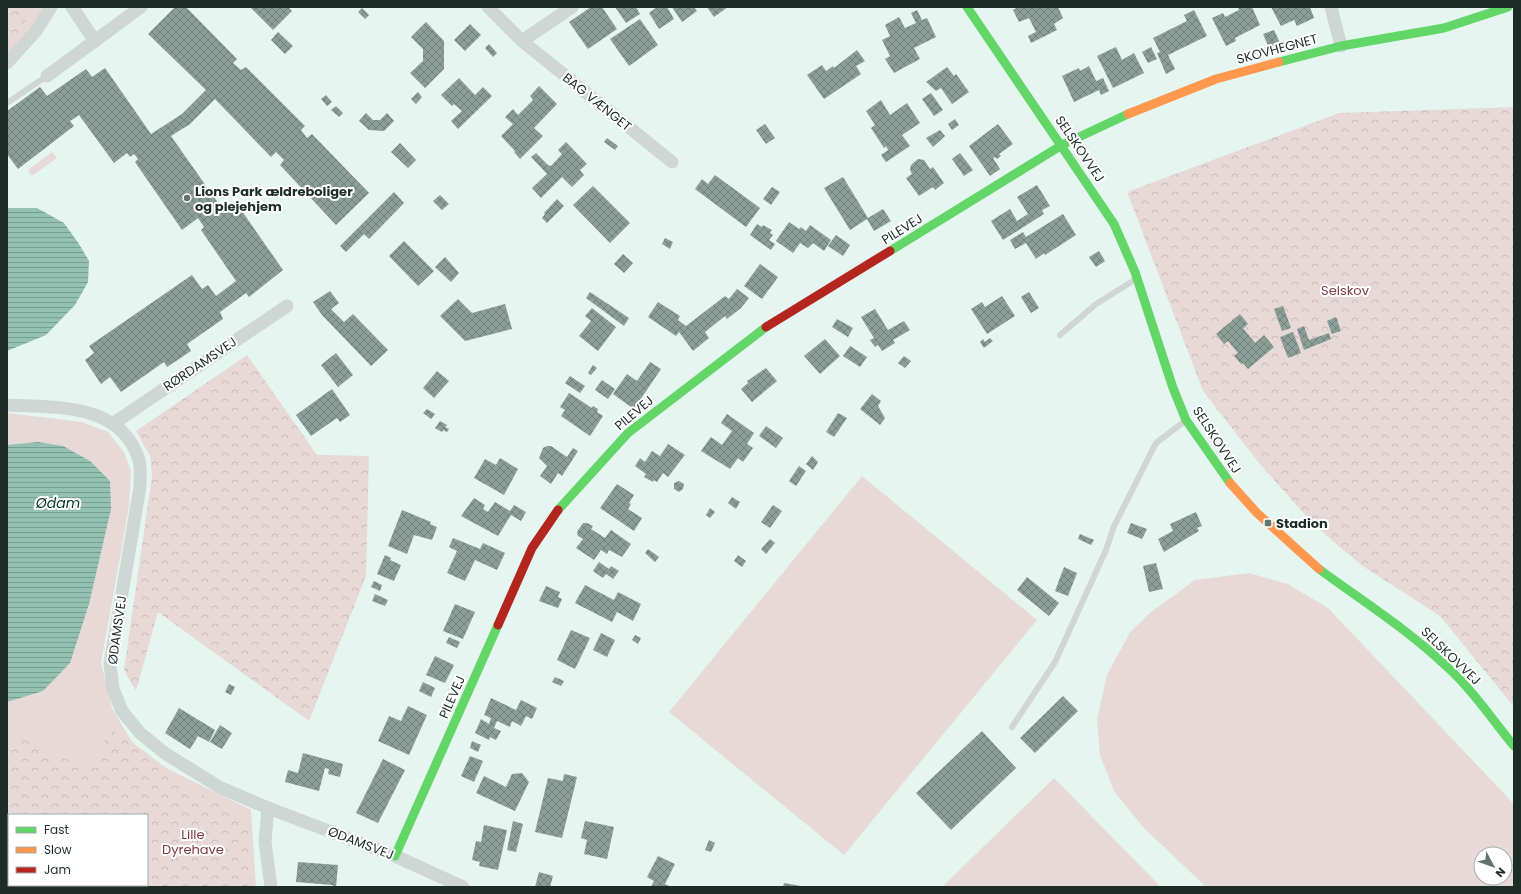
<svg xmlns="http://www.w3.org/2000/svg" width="1521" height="894" viewBox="0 0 1521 894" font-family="Poppins,sans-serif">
<defs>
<pattern id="forest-crowns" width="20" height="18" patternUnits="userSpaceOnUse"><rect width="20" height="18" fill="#e8d9d9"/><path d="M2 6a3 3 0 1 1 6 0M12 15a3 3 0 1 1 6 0" fill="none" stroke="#c6bbba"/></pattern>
<pattern id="water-rules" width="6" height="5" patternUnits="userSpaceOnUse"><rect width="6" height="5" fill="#94c1b2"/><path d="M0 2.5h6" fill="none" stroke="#789d91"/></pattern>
<pattern id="building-cross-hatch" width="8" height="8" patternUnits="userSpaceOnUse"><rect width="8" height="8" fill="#8b9e98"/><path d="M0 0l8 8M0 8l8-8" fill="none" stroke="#71817c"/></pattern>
</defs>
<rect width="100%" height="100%" fill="#e5f6f0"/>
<g fill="#e8d9d9" fill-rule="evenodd">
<path d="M7,7H51L7,63Z"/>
<path d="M52,152L57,158L32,176L28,170Z"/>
<path d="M7,413L82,422L108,432L124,452L131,471L129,507L101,663L112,708L132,742L166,768L251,810L256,887H7ZM9,815H147V885H9Z"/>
<path d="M862,476L1037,620L844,855L669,712Z"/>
<path d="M1249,573L1288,584L1328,608L1514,804V887H1206L1143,827L1114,791L1100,755L1097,719L1107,675L1130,632L1151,612L1195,580ZM1481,854H1505V878H1481Z"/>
<path d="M1054,778L1161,887H942Z"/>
</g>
<g fill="url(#forest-crowns)" fill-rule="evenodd">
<path d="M7,7H35L7,49Z"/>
<path d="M1514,107V707L1440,616L1361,565L1314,525L1259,463L1203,391L1127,192L1339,113Z"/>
<path d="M247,355L317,455L369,456L366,576L309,721L158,612L136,691L124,670L152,476L150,456L136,431Z"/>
<path d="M108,727L178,780L247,820L253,887H7V732L81,766L100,760ZM9,815H147V885H9Z"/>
</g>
<g fill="url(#water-rules)">
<path d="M7,208H37L64,223L79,244L89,261L88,282L75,305L46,335L7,351Z"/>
<path d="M38,442L63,446L90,461L110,481L111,509L89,604L70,663L43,691L7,702V445Z"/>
</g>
<g fill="url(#building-cross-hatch)">
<path d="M175,7H186L237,59L233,63L241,70L246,67L305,126L301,130L307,138L312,134L369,193L336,225L280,165L284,160L276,152L271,157L215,99L190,124L171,136L218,203L215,204L222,213L237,204L283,270L249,297L246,293L220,312L223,319L187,344L191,351L167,367L164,362L121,392L110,377L101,384L85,360L94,353L89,346L192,275L202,289L208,285L216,296L236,281L201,230L204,227L198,218L182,230L135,162L138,159L134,154L130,157L127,153L114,163L79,115L70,121L74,126L18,169L7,154V111L40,87L47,96L86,69L92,77L105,68L151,134L182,114L206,90L148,34Z"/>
<path d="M250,7H288L292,11L273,30Z"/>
<path d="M591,7H602L617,29L588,49L569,22Z"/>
<path d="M615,7H636L640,14L626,23Z"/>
<path d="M657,7H667L674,19L659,29L649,13Z"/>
<path d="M672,7H694L697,11L682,22Z"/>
<path d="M707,7H728L714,17Z"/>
<path d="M1018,7H1058L1063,18L1054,24L1057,30L1031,43L1028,36L1036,32L1029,18L1019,22L1013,10Z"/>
<path d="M1238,7H1252L1260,25L1235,38L1236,41L1226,46L1212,18L1223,13L1225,17L1239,10Z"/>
<path d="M1271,7H1310L1314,18L1297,26L1294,20L1281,26Z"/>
<path d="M362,8L369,15L365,19L358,12Z"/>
<path d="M917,10L922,20L927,18L936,37L914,48L920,59L894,73L885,59L890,56L882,40L890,36L885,25L899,17L905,28L916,23L911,13Z"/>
<path d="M1194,10L1207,36L1168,55L1175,69L1166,74L1157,53L1160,52L1153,38L1187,21L1184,15Z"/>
<path d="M640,19L658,45L629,66L610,39Z"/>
<path d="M426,22L444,41V69L425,88L410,73L423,61V49L411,37Z"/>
<path d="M470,24L481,35L465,51L454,40Z"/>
<path d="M1274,30L1280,43L1269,48L1263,34Z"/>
<path d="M278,32L293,46L285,54L271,40Z"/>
<path d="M489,44L497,53L493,57L485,48Z"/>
<path d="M1116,47L1122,60L1134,53L1144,73L1113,88L1097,56Z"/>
<path d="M1151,47L1157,59L1148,63L1142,52Z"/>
<path d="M857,50L865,61L856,66L861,74L824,99L807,75L822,65L826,71L833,66L834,68Z"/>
<path d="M1089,66L1096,81L1103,78L1109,91L1101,95L1099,90L1074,102L1062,76L1079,68L1080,71Z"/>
<path d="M947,67L954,76L956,74L969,92L952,104L941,88L936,91L926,82Z"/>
<path d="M459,78L475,95L483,87L492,96L458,129L451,121L462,111L454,104L452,106L441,95Z"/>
<path d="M539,86L557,104L534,128L543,136L520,159L514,152L515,151L501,136L513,124L505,117L513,109L518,115L533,100L530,96Z"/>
<path d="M418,92L422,97L416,104L411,99Z"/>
<path d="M931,93L943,110L934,116L922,99Z"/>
<path d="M326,95L332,102L327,106L321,99Z"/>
<path d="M881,100L890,115L907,103L920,123L902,135L910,146L886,162L881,155L888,150L886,146L884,148L871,128L875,125L866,111Z"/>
<path d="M336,106L343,113L339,117L331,110Z"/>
<path d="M366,113L373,120H380L387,113L394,121L384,131L369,130L359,121Z"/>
<path d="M955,119L959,125L952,130L948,124Z"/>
<path d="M765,124L775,138L766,144L756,130Z"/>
<path d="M998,124L1013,144L999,154L1001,156L997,159L995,157L993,158L1000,169L990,176L969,146Z"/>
<path d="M940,130L945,136L933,147L926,138Z"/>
<path d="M607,138L618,146L615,150L604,142Z"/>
<path d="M566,142L587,164L580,170L584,175L572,187L562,177L541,198L532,188L547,174L531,157L536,153L548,165L551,166L562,154L558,150Z"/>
<path d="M400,143L416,160L408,168L391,152Z"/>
<path d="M960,153L973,170L964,176L952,159Z"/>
<path d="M918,159L924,160L930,169L933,167L944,183L935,190L933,187L919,196L906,178L912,174L910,170L911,165Z"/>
<path d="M715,175L760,208L746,227L695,189L702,179L708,184Z"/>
<path d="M843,177L868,218L883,209L891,221L874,231L867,219L850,230L824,188Z"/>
<path d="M1037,185L1050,206L1042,210L1044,214L1003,240L991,221L1010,209L1017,221L1028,214L1017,197Z"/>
<path d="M593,186L630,223L610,243L573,205Z"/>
<path d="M772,187L780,192L771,205L763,199Z"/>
<path d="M394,192L404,203L369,239L364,234L346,252L340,246Z"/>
<path d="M440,195L449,204L442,210L433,201Z"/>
<path d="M557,199L564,206L547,223L542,218L545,214L544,213Z"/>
<path d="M1063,214L1076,235L1045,255L1044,253L1036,259L1026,243L1015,249L1010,240L1023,232L1026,237Z"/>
<path d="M789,222L799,229L801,227L806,231L810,225L831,240L824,251L813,243L808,248L800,243L793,253L776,241Z"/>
<path d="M757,224L762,227L763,225L772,230L770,233L773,235L769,240L775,244L771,250L750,235Z"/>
<path d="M836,235L850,245L843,256L828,246Z"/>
<path d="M665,238L673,242L670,249L662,244Z"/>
<path d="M404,241L434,271L418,286L389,256Z"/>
<path d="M1099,251L1105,261L1096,267L1089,257Z"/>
<path d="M623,254L633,263L624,273L614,264Z"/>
<path d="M445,257L459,273L451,282L435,267Z"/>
<path d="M760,264L778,277L762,299L744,286Z"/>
<path d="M737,289L749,298L741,308L727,319L725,316L705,332L709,338L693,351L679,332L676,336L648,317L658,302L680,316L678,320L686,326L725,296L729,299Z"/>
<path d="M330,291L339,303L331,309L344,322L353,314L388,350L371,366L322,315L313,302Z"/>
<path d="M590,292L629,318L624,326L586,298Z"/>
<path d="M1029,292L1039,308L1031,313L1021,297Z"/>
<path d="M1002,296L1015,316L987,334L971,309L982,302L985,307Z"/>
<path d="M458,299L472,313L505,304L512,329L465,341L440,316Z"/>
<path d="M1283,306L1291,328L1282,331L1274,309Z"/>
<path d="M592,308L616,327L598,351L579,336L591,321L585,316Z"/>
<path d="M875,309L888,330L904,321L910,330L893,340L895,343L882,351L878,345L875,347L870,340L874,338L861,317Z"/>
<path d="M1240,314L1248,324L1243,328L1255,343L1264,335L1274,347L1248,369L1243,363L1241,364L1234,356L1238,353L1228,341L1224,344L1216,334Z"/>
<path d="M1336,317L1341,331L1332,334L1327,321Z"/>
<path d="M837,319L853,328L848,337L832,327Z"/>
<path d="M1304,326L1309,340L1329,333L1331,339L1304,350L1297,329Z"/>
<path d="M1293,332L1301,353L1288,358L1280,337Z"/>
<path d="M990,338L993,341L984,348L980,342L983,339L985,342Z"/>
<path d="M825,339L840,356L820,374L804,356Z"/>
<path d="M850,346L867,357L860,367L843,356Z"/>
<path d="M336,353L353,375L338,387L321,365Z"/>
<path d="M904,356L911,361L905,368L898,363Z"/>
<path d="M650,362L661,369L634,409L613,394L627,374L637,381Z"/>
<path d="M593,365L597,368L591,375L588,373Z"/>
<path d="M766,368L777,381L752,402L741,389L748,383L747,381Z"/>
<path d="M437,371L449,381L434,398L423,388Z"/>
<path d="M570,376L585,386L580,393L565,383Z"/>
<path d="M602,380L615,389L608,399L595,390Z"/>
<path d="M332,389L350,415L340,422L337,418L311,436L296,415Z"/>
<path d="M569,393L592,408L593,406L598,409L597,412L603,416L590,436L561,416L565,410L560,407Z"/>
<path d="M872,394L881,401L878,406L885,418L880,425L860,409Z"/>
<path d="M427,409L435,414L431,419L423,413Z"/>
<path d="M838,413L847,418L834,437L826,432Z"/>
<path d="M727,414L754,433L747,444L753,448L743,462L738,458L730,469L701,451L711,437L722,445L732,431L721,423Z"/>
<path d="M440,421L447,425L445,427L449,429L447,432L443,430L442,432L435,428Z"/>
<path d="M766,426L783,438L776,448L759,436Z"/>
<path d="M668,444L685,455L668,477L663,473L657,482L654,480L653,482L644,477L646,474L635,466L640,458L645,462L652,451L660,456Z"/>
<path d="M547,446H551L567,457L573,448L578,451L562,476L558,473L551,484L540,476L547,466L539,458L543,448Z"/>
<path d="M812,456L818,462L813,470L806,464Z"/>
<path d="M500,458L518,469L504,495L474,478L485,459L496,465Z"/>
<path d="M799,466L806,471L796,486L789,481Z"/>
<path d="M679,481L684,484L683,489L679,492L674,489V483Z"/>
<path d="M617,484L634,495L629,503L631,504L628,509L642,518L634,531L600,508Z"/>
<path d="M732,497L740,502L736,509L728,503Z"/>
<path d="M474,498L485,505L483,509L488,512L495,502L510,511L514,505L526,512L521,521L511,515L498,536L461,516Z"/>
<path d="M773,505L782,511L770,528L761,522Z"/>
<path d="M710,508L715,512L710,518L706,515Z"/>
<path d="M402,510L431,522L430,524L437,527L432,540L414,535L407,554L388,546Z"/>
<path d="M1196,512L1202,526L1197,528L1199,531L1164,552L1158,539L1173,531L1170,524Z"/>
<path d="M583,523H587L593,526L591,529L605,538L611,530L631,544L622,557L609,550L607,554L601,550L594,560L576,548L583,539L578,536L577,532Z"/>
<path d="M1131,523L1147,529L1142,539L1127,533Z"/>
<path d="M1080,534L1094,540L1091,545L1078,539Z"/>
<path d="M453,538L480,549L483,543L505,553L497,570L475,560L465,581L447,573L457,551L449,547Z"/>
<path d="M770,539L775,543L766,554L761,549Z"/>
<path d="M648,549L659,557L655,562L645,553Z"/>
<path d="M385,555L391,558L390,560L401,565L394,581L377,574Z"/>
<path d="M738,555L746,561L742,567L734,561Z"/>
<path d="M599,562L609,569L611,566L619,571L613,579L606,574L603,578L593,571Z"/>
<path d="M1156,563L1163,589L1149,592L1143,566Z"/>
<path d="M1064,567L1077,573L1068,596L1055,591Z"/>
<path d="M1027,577L1059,603L1049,616L1017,590Z"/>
<path d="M374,581L382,585L380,591L371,587Z"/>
<path d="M585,585L614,600L618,592L641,604L633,621L617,612L612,622L575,603Z"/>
<path d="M546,586L560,592L558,597L562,599L558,608L539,601Z"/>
<path d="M375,594L388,600L385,606L372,601Z"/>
<path d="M455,604L475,612L463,639L443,631Z"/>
<path d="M571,630L590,638L575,669L557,660Z"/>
<path d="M601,633L615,640L607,657L593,650Z"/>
<path d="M635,635L641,638L638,644L632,640Z"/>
<path d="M449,637L460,642L457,648L446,643Z"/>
<path d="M435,656L454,665L445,683L426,675Z"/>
<path d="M555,677L564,681L561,686L552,682Z"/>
<path d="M423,682L435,688L431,697L419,691Z"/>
<path d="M229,684L235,687L231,695L225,692Z"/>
<path d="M1063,696L1078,711L1035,753L1020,738Z"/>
<path d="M491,698L516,710L521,700L537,708L532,719L526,716L521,726L512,721L510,727L497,721L494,728L501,731L496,740L490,737L489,740L475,733L481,719L489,724L491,718L484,715Z"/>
<path d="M408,706L427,715L409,755L378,741L389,716L401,721Z"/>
<path d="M179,708L215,730L209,742L198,736L190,749L165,733Z"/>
<path d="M220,725L232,733L222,749L210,742Z"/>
<path d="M982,731L1016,768L951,830L916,793Z"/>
<path d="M472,741L481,745L478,752L470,748Z"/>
<path d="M303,753L343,764L340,777L328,774L329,769L325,768L319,791L285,782L288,770L298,773Z"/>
<path d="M470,756L483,761L474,782L461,776Z"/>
<path d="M383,759L405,770L378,823L356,813Z"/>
<path d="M522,773L529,782L515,811L476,793L484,776L506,787L512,774Z"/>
<path d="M564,774L577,777L562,838L535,832L548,778L563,781Z"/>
<path d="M513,821L523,824L516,852L507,850Z"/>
<path d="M585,821L614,827L607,859L584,854L587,840L581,838Z"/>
<path d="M484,825L507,830L498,870L479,866L480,862L472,860L476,841L481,842Z"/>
<path d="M709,840L715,843L711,852L705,850Z"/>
<path d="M658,856L675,864L665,884L671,887H651L654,881L647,877Z"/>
<path d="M298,862L338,865L336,887H333V885L296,882Z"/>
<path d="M539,872L553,876L550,887H535Z"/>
<path d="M784,883L801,886L800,887H783Z"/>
</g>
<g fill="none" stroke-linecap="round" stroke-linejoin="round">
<g stroke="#d0d6d4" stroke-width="6">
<path d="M7,103L47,76"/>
<path d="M1060,335L1096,304L1136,279"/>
<path d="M1012,727L1055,662L1106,550L1114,526L1156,443L1185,421"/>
</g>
<g stroke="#d0d6d4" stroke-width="13">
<path d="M72,7L95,41"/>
<path d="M488,7L522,41L672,162"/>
<path d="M1331,7L1341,46"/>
<path d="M522,41L572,7"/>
<path d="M7,63L36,31L51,7"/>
<path d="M47,76L141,7"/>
<path d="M7,405C56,408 121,402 139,460C141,468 140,479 140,487L110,664L113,689L122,711L140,733L166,754L221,788L268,808L395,856L463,887"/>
<path d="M114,423L287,306"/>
<path d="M268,808L265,842L271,887"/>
</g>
<g stroke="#63d668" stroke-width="9">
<path d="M967,7L1114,224L1135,272L1173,388L1186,420L1230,483"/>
<path d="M1279,62L1341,46L1444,28L1508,7"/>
<path d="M890,251L1062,145L1128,114"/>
<path d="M558,510L628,433L766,327"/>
<path d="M1319,569C1361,600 1407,629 1445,665C1471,688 1492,719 1514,746"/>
<path d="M395,856L498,625"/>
</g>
<g stroke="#ff974d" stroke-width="9">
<path d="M1128,114L1216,79L1279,62"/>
<path d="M1230,483L1257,513L1319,569"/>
</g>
<g stroke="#b3261e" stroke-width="9">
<path d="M766,327L890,251"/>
<path d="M498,625L532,548L558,510"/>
</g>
</g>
<g fill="#62736d" stroke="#fff" stroke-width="1.5">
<circle cx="187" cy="198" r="4"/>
<rect x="1264" y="519" width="8" height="8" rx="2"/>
</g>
<g text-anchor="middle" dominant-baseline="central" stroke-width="4" stroke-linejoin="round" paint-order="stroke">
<g font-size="13" fill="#1c2d27" stroke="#fff">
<text transform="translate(1277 49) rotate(-15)">SKOVHEGNET</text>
<text transform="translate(597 102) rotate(39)">BAG VÆNGET</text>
<text transform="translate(1080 149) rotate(56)">SELSKOVVEJ</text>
<text transform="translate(902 229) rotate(-32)">PILEVEJ</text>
<text transform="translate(200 364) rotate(-34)">RØRDAMSVEJ</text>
<text transform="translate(634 413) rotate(-40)">PILEVEJ</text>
<text transform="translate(1217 440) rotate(57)">SELSKOVVEJ</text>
<text transform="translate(117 630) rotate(-82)">ØDAMSVEJ</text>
<text transform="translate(1451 656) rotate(44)">SELSKOVVEJ</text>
<text transform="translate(452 697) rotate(-66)">PILEVEJ</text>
<text transform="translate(361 843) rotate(21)">ØDAMSVEJ</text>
</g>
<g font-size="13" font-weight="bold" fill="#1c2d27" stroke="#fff" text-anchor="start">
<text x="195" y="191">Lions Park ældreboliger<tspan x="195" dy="15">og plejehjem</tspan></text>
<text x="1276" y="523">Stadion</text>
</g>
<g font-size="13" fill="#7e3947" stroke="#fff">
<text x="1345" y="290">Selskov</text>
<text x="193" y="834">Lille<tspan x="193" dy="15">Dyrehave</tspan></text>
</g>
<g font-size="14" font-style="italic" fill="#003528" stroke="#fff">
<text x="58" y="503">Ødam</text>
</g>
</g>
<rect width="1521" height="894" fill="none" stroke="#1c2d27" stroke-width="16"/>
<rect x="8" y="814" width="140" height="72" fill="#ffffff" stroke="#a4aba9"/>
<rect x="16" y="827" width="20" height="6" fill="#63d668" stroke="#a4aba9"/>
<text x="44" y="834" font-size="12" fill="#1c2d27">Fast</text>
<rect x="16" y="847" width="20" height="6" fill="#ff974d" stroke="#a4aba9"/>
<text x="44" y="854" font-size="12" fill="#1c2d27">Slow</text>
<rect x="16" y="867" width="20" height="6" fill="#b3261e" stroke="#a4aba9"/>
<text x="44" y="874" font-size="12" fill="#1c2d27">Jam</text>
<g transform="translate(1493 866) rotate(131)"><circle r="19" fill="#ffffff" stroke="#a4aba9"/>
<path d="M0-3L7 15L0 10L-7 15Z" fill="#62736d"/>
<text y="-6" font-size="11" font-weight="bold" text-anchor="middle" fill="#1c2d27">N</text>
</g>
</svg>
